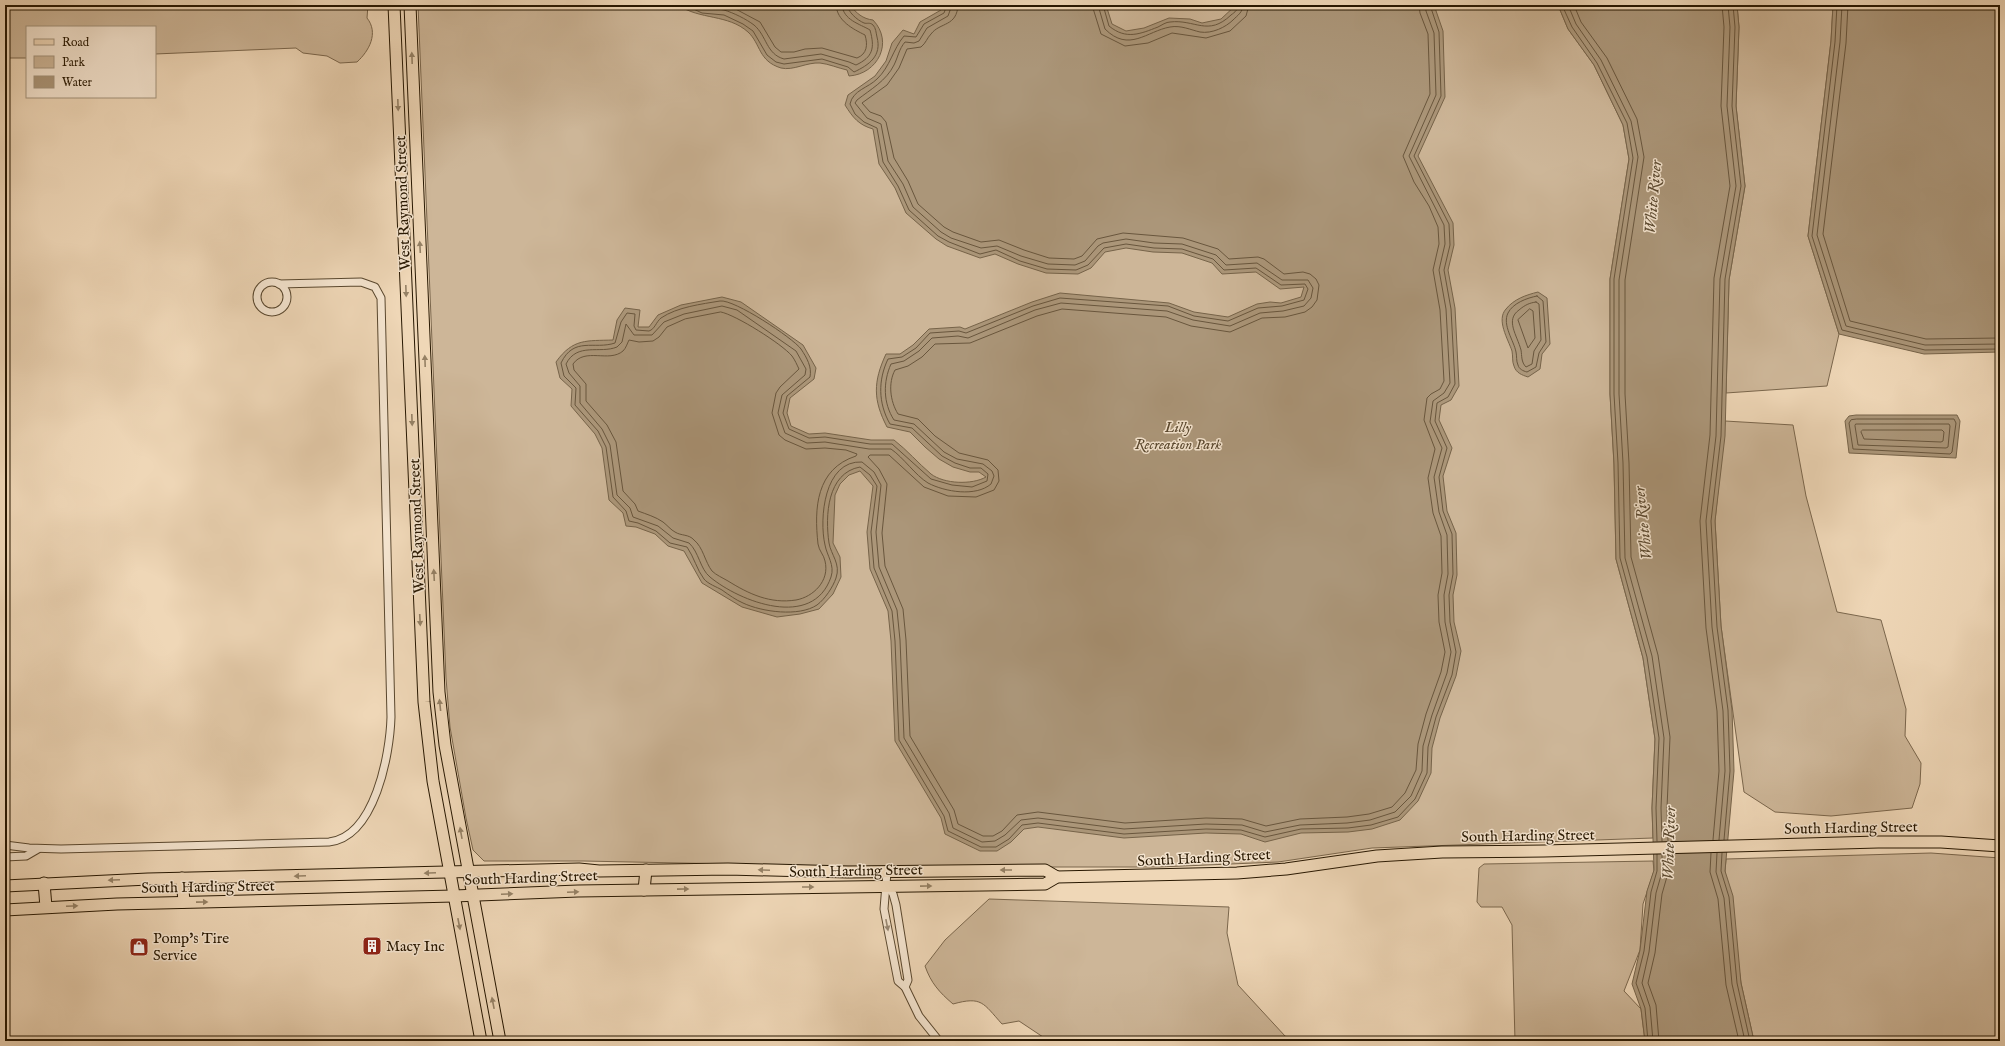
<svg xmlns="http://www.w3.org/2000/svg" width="2005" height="1046" viewBox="0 0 2005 1046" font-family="'IM FELL English',serif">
<rect width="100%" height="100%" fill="#efd7b7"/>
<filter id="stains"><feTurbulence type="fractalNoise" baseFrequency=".005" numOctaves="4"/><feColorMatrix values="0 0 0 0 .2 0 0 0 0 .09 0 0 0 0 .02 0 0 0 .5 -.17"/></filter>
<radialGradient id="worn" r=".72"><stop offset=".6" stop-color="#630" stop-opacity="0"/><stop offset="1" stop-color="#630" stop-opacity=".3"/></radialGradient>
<g fill="#cdb698" stroke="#7a664c">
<path d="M5,5H368L367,18C379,33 369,51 357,62L340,63L327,56L303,53L296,48L155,54V27H27V58H5Z"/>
<path d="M418,5H1558L1568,29L1594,65L1623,125L1629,159L1610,279V394L1614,464L1616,559L1643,658L1655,739L1652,808L1653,838L1372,848L1278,862L1160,867H879L583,861H484L473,850L466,818L450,727L446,678Z"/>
<path d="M1737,5H1833L1831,41L1808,236L1839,334L1827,386L1726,393L1729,280L1745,186L1736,106L1739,27Z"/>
<path d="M1725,421L1793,425L1806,496L1837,612L1881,620L1906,709L1905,736L1921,763L1920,784L1912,808L1831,816L1775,812L1744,792L1721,626L1715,521Z"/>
<path d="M1931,853L2000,858V1041H1754L1741,983L1725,871L1726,859Z"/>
<path d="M1653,861L1654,871L1643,904L1640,950L1624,991L1641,1009L1645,1041H1515L1512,925L1502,907H1481L1477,902L1479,868L1484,864Z"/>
<path d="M989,899L1229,907L1227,933L1238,985L1285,1036L1293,1041H1049L1019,1021L1002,1024C983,1003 982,996 953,1004C939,992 931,983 925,966L945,940Z"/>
</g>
<g fill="#ab9679" stroke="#766349">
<path d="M678,5H850C856,13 863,19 873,20C894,42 878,74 849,76L847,70C838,68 829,64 820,63C807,62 793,71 781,68C758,61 761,44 748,32C728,14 700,20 678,5Z"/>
<path d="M944,5H1106L1112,24L1126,31L1144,28L1169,18L1190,19L1202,23L1221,19L1236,5H1434L1443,31L1445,97L1418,156L1453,223L1454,245L1448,270L1455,308L1459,386L1451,400L1441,405L1439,420L1452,448L1443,476L1447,511L1456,533L1457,575L1453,595L1454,622L1461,651L1456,676L1440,718L1432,748L1431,773L1418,801L1400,820L1372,829L1348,832L1301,833L1265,842L1241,834L1206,833L1124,838L1038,827L1024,829L1011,842L997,851H980L945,834L941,818L895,741L891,641L888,611L870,569L867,532L873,486L860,471L849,475L840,484L835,495L833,543L840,557L841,577L833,594L819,609L800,614L777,617L742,607L702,583L684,551L668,546L655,534L636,527L626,526L623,513L609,500L602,448L595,434L571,406L572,389L560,378L556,362C573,338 587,341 613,340L617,320L625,308L640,310L638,327H649L658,315L681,305L722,297L741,302L803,345L816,368L814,379L790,398L787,413L791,426L809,434L825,433L871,440H894C907,450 918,463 931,474C944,484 972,485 986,477L979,472H970L953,467L939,459L925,447L910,432L887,427C873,400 873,382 886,354H900L913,345L929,329L960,327L965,329L1032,302L1060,293L1169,303L1194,312L1228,317L1257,304L1270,302L1281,303L1301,297L1304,287L1280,289L1256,272L1222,274L1212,263L1182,253L1153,252L1126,248L1105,252L1091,268L1078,274L1046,273L1018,264L995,254L980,258L947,246L936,239L906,213L895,188L879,164L873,129C859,125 853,118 845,105L848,95L875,76L886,61L892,43L903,30L914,34L920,22L941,10Z"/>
<path d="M1558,5H1737L1739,27L1736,106L1745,186L1729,280L1725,436L1715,521L1721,626L1732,710L1734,771L1725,871L1733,896L1741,983L1754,1041H1645L1641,1009L1632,984L1640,950L1647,891L1654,870L1652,808L1655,739L1643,658L1616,559L1614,464L1610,394V279L1629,159L1623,125L1594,65L1568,29Z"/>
<path d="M1833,5H2000V352L1924,354L1839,334L1808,236L1831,41Z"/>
<path d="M1538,292L1547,298L1550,344L1542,354L1540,369L1528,377C1522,375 1516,373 1514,366C1512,362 1513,356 1512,351C1508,339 1496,320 1506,309C1514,299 1526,295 1538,292Z"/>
<path d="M1856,415H1957L1960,421L1956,458L1849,453L1845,421L1849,416Z"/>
</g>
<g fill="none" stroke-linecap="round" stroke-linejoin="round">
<g stroke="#69563d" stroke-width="1">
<path d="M685,5L702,13L724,15L743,24L753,31L767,55L776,62L784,64L822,59L848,67L854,72C869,65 882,56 877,37C876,33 876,28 873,25C870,22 867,24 864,23C857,20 848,12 847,5"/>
<path d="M696,5C705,8 714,8 724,10C734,13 746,19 754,25C767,36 766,54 784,59L821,54L849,62L856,65C873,57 875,48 870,30C860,24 843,20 842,5"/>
<path d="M728,5L760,22L775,47L781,52H794L805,49L822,48L857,58C867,54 868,45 865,35C853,29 837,21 836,5"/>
<path d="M947,5L944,13L924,24L916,37L904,36C893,49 890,67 877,79C868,88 853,90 850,104L855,114L864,122L877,128L883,162L898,186L909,210L938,236L949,242L980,254L996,250L1020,261L1047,269L1076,270L1088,265L1104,248L1126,244L1154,248L1182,249L1213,259L1224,270L1256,268L1281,285L1305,284L1308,289L1304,300L1282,306L1258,308L1228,321L1194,316L1168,306L1060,298L1033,306L966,333L959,331L930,333L916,348L902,357L888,359C878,380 878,403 890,424L912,428L942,456L955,463L970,468H981L988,474L987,481L972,487L952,485L931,479L892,444H870L825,437L809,438L789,429L783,413L787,396L810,377C812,367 807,358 801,349C793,338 734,299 720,301C702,304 677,307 661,318C656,322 655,329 649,331L636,330L634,326L635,314L627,313L621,322L615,343C594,350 574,336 561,363L564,376L576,388L575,405L598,431L606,447L613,497L626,511L629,521L638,523L656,531L670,543L687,547C694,557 697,570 704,579C708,584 717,587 722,590C729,595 736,600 743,603C762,612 799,617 817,605C825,599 833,587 836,578C841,564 831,555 829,543C825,516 827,473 860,467L870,475L877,486L871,532L874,568L892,611L895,641L899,740L944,816L948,831L981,847H996L1009,839L1022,825L1038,823L1124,834L1206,829L1241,830L1265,837L1301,829L1348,828L1371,825L1398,817L1415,799L1427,773L1428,747L1436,717L1452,675L1456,652L1450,622L1449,595L1453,574L1452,534L1443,511L1439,477L1447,448L1435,421L1437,403L1448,397L1455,384L1451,309L1444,270L1450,245L1449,224L1414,156L1441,96L1439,32L1430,5"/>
<path d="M952,5L948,16L927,28L919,41L914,43L905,42C899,49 898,57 894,65C886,81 871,89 857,100L855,103L867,118L881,124L888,161L903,184L913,207L941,232L951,238L981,248L997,246L1021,256L1048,264L1075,265L1085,261L1098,246L1103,243L1126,239L1154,243L1182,244L1216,255L1226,265L1257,263L1282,280H1308L1313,288L1311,298L1304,306L1283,311L1260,313L1230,326L1193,320L1167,311L1061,303L1035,310L968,338L958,336L932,338L919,351L904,361L891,364C883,382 883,403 894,420L914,424L944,452L957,459L983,464L992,471L994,476L991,484C976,497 945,492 928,483C915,475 904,458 891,449H869L825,442L807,443L785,433L778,413L782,395L805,375L806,369L796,351L737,310L722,306L684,314L664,322L652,335H634L626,324L622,342L617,347C600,354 577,342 566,364L569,373L580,386V403L602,429L610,445L617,495L630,508L633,517L658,526L673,538L689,543C699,552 700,569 710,577C740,602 813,630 831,577C835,565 827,556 825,545C819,519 824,460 862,462L874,472L881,485L876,532L879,567L897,610L900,640L904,738L949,813L953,828L982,842L995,841L1005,835L1021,820L1038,818L1124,829L1206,824L1242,825L1265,832L1300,825L1347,823L1370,820L1395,812L1411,796L1422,771L1423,746L1432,715L1447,673L1451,652L1445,622L1444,595L1448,574L1447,535L1439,512L1434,477L1442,448L1430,422L1433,401L1444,393L1450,383L1446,309L1439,270L1445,244L1444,225L1409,156L1436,95L1434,33L1426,11L1425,5"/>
<path d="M958,5C957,27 940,22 931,34C927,38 926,43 921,47L907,49L899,68L887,85L862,103L870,112L881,116L886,122L894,158L908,181L918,204L944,227L953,232L981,242L999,240L1024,250L1049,258L1074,259L1082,256L1097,239L1123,233L1183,238L1218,249L1229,259L1258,257L1264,259L1284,274L1303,272L1310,274L1316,279L1319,285L1317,300L1312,307L1305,312L1285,317L1262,318L1230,332L1191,326L1166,317L1062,309L1037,316L970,343L935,344L922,357L908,366L895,370C888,383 890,401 898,414L918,419L935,436L959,453L988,460L998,470L999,481L994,490L976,497L948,496L924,487L889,455H870L868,457L879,469L887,484L882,533L885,566L903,609L906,640L910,736L954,810L958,824L983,836H993L1002,831L1017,815L1038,812L1125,823L1206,818L1242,819L1266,826L1300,819L1347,817L1369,814L1392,807L1405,793L1416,770L1418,744L1426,714L1441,672L1445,652L1439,622L1438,595L1442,573L1441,536L1433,513L1428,478L1435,449L1424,420L1427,398L1431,394L1440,389L1444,381L1440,310L1433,270L1439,244L1438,227L1429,206L1414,182L1403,156L1430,94L1428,34L1420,13L1419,5"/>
<path d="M1092,5L1101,34L1125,46L1148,43L1172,33L1206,38L1230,31L1246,16L1249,5"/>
<path d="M1098,5L1105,29C1129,53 1147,31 1170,27C1181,25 1191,30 1200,32C1212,34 1226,27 1233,20C1238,15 1243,12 1243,5"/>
<path d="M1103,5L1109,26C1126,40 1140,34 1158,27C1162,25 1166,22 1170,22C1195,19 1208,37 1231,15C1235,12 1238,10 1238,5"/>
<path d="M1562,5L1572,27L1597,63L1627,123L1633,158L1614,279V394L1618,463L1620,558L1647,657L1659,738L1656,808L1657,841"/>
<path d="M1568,5L1576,24L1601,60L1631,121L1638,157L1619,280V394L1623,463L1625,558L1652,656L1664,738L1661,808L1662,841"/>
<path d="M1574,5L1581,22L1607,58L1637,119L1644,157L1625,280V394L1629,463L1631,557L1658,655L1670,737L1667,808L1668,841"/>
<path d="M1837,5L1835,42L1812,236L1842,330L1925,350L2000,349"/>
<path d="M1842,5L1840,42L1817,235L1846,326L1925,345L2000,344"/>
<path d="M1848,5L1846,43L1823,234L1850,321L1926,339L2000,338"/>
<path d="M1537,296L1543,301L1546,342L1539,353L1536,367L1527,372C1523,371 1519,369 1518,365C1516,361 1517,356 1516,352C1514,341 1502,325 1508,313C1513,303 1527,298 1537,296Z"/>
<path d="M1536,302L1539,304L1541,340L1534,351L1532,364L1526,367C1521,362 1522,356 1521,350C1517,335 1505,320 1519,310C1525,305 1529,303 1536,302Z"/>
<path d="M1530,309L1533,311L1535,338L1528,348L1518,320Z"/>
<path d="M721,312C736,315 782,344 792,356C795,360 797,365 799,369L780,387L776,393L772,413L779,435L785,440L806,449L825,448L846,450L857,454L856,456C816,469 814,508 818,544C819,551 824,555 825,561C830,581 813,597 796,600C770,604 749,594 728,581C723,578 716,575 712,571C705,562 703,547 694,540C689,534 681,536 675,532C671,530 667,525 663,522C656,517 646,514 638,511L635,504L623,491L616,442L607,425L586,401V384L574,370L573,364C585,347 609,363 623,351C626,348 627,344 629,340L639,342L653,341L659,337L667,327L685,319Z"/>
<path d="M1857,419H1954L1956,423L1952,452L1950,454L1853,449L1849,423L1851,420Z"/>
<path d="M1856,424H1949L1950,426L1948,447L1946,448L1858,445L1855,426Z"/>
<path d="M1863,430H1942L1944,432L1943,441L1941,442L1864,439L1861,432Z"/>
<path d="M1713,840L1719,771L1717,711L1706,628L1700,521L1710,435L1714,278L1730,186L1721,106L1724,27L1722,5"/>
<path d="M1719,840L1725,771L1723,711L1712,627L1706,521L1716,436L1720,279L1736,186L1727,106L1730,27L1728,5"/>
<path d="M1724,840L1730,771L1728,710L1717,627L1711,521L1721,436L1725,279L1741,186L1732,106L1735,27L1733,5"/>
<path d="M1711,853L1710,872L1718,899L1726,985L1739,1041"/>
<path d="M1717,853L1716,872L1724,898L1732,984L1745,1041"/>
<path d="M1722,853L1721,871L1729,897L1737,983L1750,1041"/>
<path d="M1648,1041L1645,1008L1636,983L1644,951L1651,892L1657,871V854"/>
<path d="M1653,1041L1650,1007L1642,983L1649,952L1656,893L1662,872V854"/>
<path d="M1659,1041L1656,1005L1648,983L1655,953L1662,894L1668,873V854"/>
</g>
<g stroke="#59472e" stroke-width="9">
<g id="street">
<circle cx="272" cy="297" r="15"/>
<path d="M5,845L29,848L61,849L329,842C375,837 390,754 391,717L381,298L375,287L361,282L279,284"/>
<path d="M5,857L26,856L38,849"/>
<path d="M887,872L884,909L898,981L905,987L919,1016L939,1041"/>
<path d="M887,886L893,894L896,905L908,980L905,987"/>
</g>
</g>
<g stroke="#271701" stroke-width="13">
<g id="primary">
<path d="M394,5L424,702L433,781L481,1041"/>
<path d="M410,5L439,692L445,745L500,1041"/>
<path d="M182,878L184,902"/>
<path d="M44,883L46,907"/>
<path d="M5,886L148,879L579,869L599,871L728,869L848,872L1045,870L1057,877"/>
<path d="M644,890L646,870"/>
<path d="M5,910L117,904L454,896L578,891L1045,884L1057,877L1237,873L1286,869L1377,856L1442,852L1544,851L1878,842H1941L2000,846"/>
</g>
</g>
<use href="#street" stroke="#f5e5d0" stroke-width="7"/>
<use href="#primary" stroke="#efd7b7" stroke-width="11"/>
<path stroke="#271701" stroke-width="2.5" stroke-dasharray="7 7" stroke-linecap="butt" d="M5,126H7"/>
</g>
<defs><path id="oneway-solid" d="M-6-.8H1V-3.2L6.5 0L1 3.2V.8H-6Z"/></defs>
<g fill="#958165">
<use href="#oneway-solid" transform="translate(412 58) rotate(-92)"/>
<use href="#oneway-solid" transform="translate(398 105) rotate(88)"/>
<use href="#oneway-solid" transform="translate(420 247) rotate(-93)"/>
<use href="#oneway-solid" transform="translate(406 291) rotate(88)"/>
<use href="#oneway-solid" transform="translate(425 361) rotate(-92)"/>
<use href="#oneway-solid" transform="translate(412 420) rotate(88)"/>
<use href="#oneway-solid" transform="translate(434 575) rotate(-93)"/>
<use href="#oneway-solid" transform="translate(420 620) rotate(87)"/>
<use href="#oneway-solid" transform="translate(440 705) rotate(-96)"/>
<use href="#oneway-solid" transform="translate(461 833) rotate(-100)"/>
<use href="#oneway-solid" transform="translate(764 870) rotate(-178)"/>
<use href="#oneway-solid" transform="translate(1006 870) rotate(180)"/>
<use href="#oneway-solid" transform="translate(430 873) rotate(178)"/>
<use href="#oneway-solid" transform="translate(300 876) rotate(178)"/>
<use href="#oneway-solid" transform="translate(114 880) rotate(178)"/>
<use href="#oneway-solid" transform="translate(926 886) rotate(-1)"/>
<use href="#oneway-solid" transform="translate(808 887)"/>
<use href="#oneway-solid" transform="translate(683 889) rotate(-1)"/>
<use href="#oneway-solid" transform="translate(573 892) rotate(-3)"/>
<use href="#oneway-solid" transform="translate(507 894) rotate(-2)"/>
<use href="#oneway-solid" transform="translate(202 902) rotate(-1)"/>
<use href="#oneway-solid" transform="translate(72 906) rotate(-3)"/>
<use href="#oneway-solid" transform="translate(459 924) rotate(79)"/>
<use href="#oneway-solid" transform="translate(493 1003) rotate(-101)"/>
</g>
<use fill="#988873" href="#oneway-solid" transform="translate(887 925) rotate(79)"/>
<defs>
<g id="building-square" transform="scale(1)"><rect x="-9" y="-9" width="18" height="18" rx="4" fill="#8f2418" stroke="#f5e5d0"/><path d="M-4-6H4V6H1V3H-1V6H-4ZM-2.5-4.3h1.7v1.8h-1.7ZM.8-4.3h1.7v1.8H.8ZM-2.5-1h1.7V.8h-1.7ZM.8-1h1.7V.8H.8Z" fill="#fff"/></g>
<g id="shop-square" transform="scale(1)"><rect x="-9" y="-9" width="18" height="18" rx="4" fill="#8f2418" stroke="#f5e5d0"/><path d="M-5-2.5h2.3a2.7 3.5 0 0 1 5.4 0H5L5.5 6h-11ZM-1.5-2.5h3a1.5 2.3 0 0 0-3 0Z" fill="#fff"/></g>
</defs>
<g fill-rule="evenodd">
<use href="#building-square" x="372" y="946"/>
<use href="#shop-square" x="139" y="947"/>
</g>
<g text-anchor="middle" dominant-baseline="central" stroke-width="3" stroke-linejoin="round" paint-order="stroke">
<g font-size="15" fill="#271701" stroke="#f5e5d0">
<text transform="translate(403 203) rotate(-92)">West Raymond Street</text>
<text transform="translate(417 526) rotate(-92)">West Raymond Street</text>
<text transform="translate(1851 828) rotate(-1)">South Harding Street</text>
<text transform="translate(1528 836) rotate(-1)">South Harding Street</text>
<text transform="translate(1204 858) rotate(-3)">South Harding Street</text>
<text transform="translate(856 871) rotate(-1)">South Harding Street</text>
<text transform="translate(531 878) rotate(-2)">South Harding Street</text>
<text transform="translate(208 887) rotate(-1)">South Harding Street</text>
</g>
<g font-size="15" font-style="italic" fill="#59472e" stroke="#f5e5d0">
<text x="1178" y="427">Lilly<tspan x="1178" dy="17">Recreation Park</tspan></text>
</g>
<g font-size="15" fill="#271701" stroke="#f5e5d0" text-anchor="start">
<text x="153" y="938">Pomp's Tire<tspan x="153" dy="17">Service</tspan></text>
<text x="386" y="946">Macy Inc</text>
</g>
<g font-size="16" font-style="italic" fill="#5c4a31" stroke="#f5e5d0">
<text transform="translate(1654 197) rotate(-85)">White River</text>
<text transform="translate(1644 523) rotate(-96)">White River</text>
<text transform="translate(1670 843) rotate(-88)">White River</text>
</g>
</g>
<rect width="2005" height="1046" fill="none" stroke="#efd7b7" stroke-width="20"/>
<rect x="6" y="6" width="1993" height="1034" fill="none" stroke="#271701" stroke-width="2"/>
<rect x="10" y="10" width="1985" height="1026" fill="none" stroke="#271701"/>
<rect x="26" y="26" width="130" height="72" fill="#f5e5d0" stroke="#a3937d"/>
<rect x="34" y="39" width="20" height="6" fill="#efd7b7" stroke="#a3937d"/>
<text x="62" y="46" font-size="12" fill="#271701">Road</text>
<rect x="34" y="56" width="20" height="12" fill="#cdb698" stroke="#a3937d"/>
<text x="62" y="66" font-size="12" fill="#271701">Park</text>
<rect x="34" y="76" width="20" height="12" fill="#ab9679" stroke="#a3937d"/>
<text x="62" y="86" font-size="12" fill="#271701">Water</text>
<rect width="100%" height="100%" filter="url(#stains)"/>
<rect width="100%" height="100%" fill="url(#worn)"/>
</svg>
